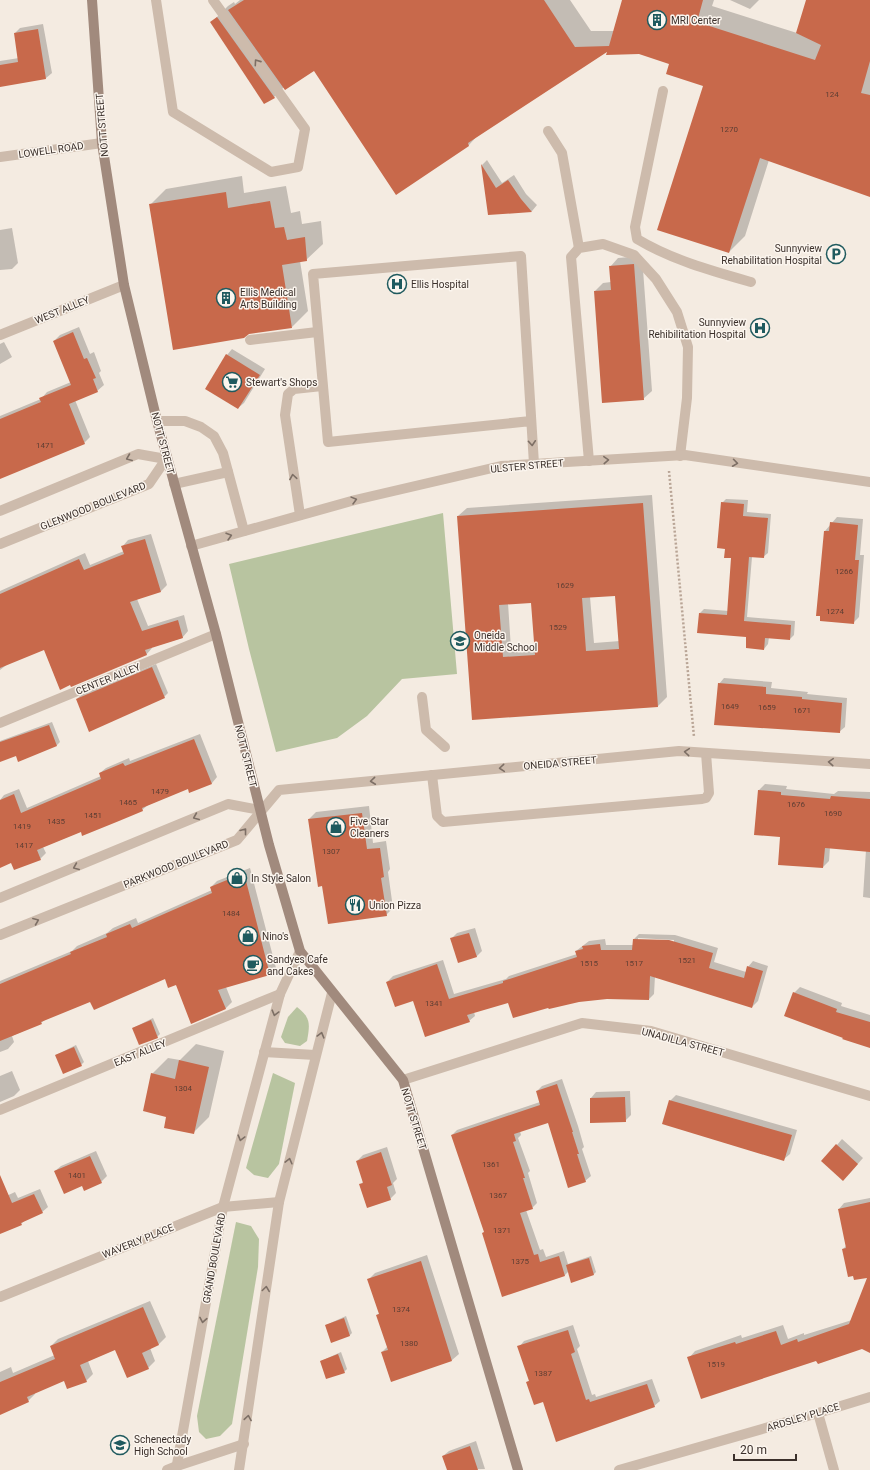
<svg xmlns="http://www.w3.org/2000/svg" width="870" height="1470" viewBox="0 0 870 1470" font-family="Roboto,sans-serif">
<rect width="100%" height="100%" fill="#f4ebe1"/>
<g fill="#b8c4a0">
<path d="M443,513L457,674L402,679L367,716L337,738L276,752L249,649L229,564Z"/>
<path d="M297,1007C311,1018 310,1024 307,1041L300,1046L285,1043L281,1037L288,1017Z"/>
<path d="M273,1073L295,1083L279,1164L268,1178L254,1175L246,1168Z"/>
<path d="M236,1222L251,1226L259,1239L258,1267L232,1424L220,1436L206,1439L199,1432L197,1416Z"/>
</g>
<g fill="#0003" fill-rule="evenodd">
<path d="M240,0H570L591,31H614L623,0H714L712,6L797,33L807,0H870V194L769,160L745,236L729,252L704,86L670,63L639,53L609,50L478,135L469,145L314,70L284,87L274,97L212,22L228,6L234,2L235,4Z"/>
<path d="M730,0H759L750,9Z"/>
<path d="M43,24L52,73L46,78L0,86V61L19,58L15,33L20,28Z"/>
<path d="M487,160L502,183L514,175L526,194L537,205L532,211L489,214L482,165Z"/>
<path d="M242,176L244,193L286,186L291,213L300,211L302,224L321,221L323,244L306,260L300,261L308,311L292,327L150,205L166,189Z"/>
<path d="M12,228L18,263L12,269L0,270V230Z"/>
<path d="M642,256L652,391L643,399L595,291L603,283L611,282L610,267L618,258Z"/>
<path d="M79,327L90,354L94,352L101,371L99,373L104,385L97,391L75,400L90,437L84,443L0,478V416L41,399L47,392L71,382L54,341L60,335Z"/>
<path d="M4,342L12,357L0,364V344Z"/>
<path d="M232,349L265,369L244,403L238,408L227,355Z"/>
<path d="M652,495L667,697L658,706L473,719L458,516L467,508ZM616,595L620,641L594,643L590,597ZM532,602L536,648L511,649L508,603Z"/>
<path d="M726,499L748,500L747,512L771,514L768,553L763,557H752L747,617L795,621L794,635L790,639L769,637L768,644L764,649L748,636L700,613L704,609L729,611L733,557L726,548L722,503Z"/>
<path d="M837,517L863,519L860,555H864L859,617L854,622L825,531Z"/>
<path d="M151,534L167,585L161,591L137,599L148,626L184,615L188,631L182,638L152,647V648L146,655L45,649L9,663L0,670V591L85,553L90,565L124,551L122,547L128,540Z"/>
<path d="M156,664L168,693L164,697L77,699L81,695Z"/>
<path d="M724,678L772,682L771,688L808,692L807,694L847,698L845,727L839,732L719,684Z"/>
<path d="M52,722L60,742L57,745L19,761L16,755L0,761V741Z"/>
<path d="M200,734L217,777L212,783L190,792L188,788L148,805L142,810L82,831L43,847L46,853L40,859L12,862L0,867V800L4,795L19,789L27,808L101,776L100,773L106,768L129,758L130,761Z"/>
<path d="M765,784L787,786L786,789L834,794L838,791L870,792V898L863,897L866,850L830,847L829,861L823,867L781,836L759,790Z"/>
<path d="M369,806L373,843L386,841L390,869L388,872L393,908L386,915L323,885L309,819L316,812Z"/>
<path d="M250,868L276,968L270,974L226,987L232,1002L226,1008L192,1022L176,984L165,978L91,1001L46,1019L41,1023L12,1036L14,1042L8,1049L0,1052V981L72,951L77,946L107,933L113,928L136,918L138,923L212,890L211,887L217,881Z"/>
<path d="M475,928L482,951L476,957L451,939L457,933Z"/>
<path d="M639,934L675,935L718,948L714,962L746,972L748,967L753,961L768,966L758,1001L752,1007L655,976L654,994L649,999L607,998L509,1001L474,1012L475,1016L469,1021L414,1000L387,982L393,976L443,960L454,994L506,979L509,976L577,954L576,951L589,941L605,939L606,945H633L634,939ZM638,938L674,940V942L638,940Z"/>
<path d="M800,987L842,1003L841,1006L870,1015V1047L844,1037L794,993Z"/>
<path d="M153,1018L160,1034L157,1037L133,1028Z"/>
<path d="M196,1044L224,1051L209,1117L193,1133L168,1116L152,1074L168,1058L180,1060Z"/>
<path d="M76,1045L84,1062L81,1065L56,1055Z"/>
<path d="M12,1071L20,1090L14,1096L0,1102V1076Z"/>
<path d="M562,1079L578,1126L584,1147L582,1149L591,1176L585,1181L548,1122L520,1131L521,1135L518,1138L530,1171L528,1173L537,1203L532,1208L526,1210L540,1250L543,1249L546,1257L564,1251L568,1264L591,1256L596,1272L594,1274L572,1282L569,1271L565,1275L503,1295L485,1231L452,1135L457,1130L540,1102L537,1091L542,1086Z"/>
<path d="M630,1091L631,1115L625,1121L591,1122V1098L596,1092Z"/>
<path d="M676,1095L797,1130L790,1154L784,1159L670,1101Z"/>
<path d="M842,1139L863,1158L849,1174L837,1145Z"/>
<path d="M387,1147L397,1179L393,1183L396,1193L390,1199L360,1185L364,1181L357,1161L363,1155Z"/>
<path d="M96,1151L107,1176L101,1182L55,1171L61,1166Z"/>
<path d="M40,1189L48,1207L42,1212L26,1219L21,1224L0,1233V1199L15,1192L18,1198Z"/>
<path d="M870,1198V1276L843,1249L847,1245L839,1209L844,1203Z"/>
<path d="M427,1255L459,1354L452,1360L392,1380L382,1352L388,1346L377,1315L380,1313L368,1280L375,1273Z"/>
<path d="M870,1295V1351L862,1348L817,1359L689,1358L695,1351L741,1335L742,1338L783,1325L788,1339L804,1333V1335L852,1320Z"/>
<path d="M150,1301L166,1337L159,1344L150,1348L155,1361L148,1368L116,1349L88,1361L93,1374L86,1381L64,1380L35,1392V1394L28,1401L0,1413V1372L11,1367L13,1373L55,1355L51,1346L58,1339Z"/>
<path d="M346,1316L352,1333L349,1336L326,1325Z"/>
<path d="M573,1325L580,1346L577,1349L592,1395L595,1394L596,1397L652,1379L660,1401L654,1406L543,1401L527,1382L530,1380L519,1347L524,1341Z"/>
<path d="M341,1352L347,1369L344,1372L321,1361Z"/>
<path d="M476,1441L485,1469L448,1470L443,1456L449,1451Z"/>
</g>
<g fill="#c8694b" fill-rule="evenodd">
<path d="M244,0H544L575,47L609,46L622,0H703L697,22L815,60L821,45L796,33L806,0H870V61L861,93L870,95V197L760,158L729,253L657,230L703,86L666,74L669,64L639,54L606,55L607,52L468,143L469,146L396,195L314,71L285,90L228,10Z"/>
<path d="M217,17L275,98L264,104L210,22Z"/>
<path d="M38,29L46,79L0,87V65L18,62L14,33Z"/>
<path d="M481,164L496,188L508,180L521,199L532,212L488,215Z"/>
<path d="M226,192L228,208L270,201L275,228L284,227L287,240L305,237L307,261L282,265L292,328L249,334L244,338L173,350L149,204Z"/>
<path d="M634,264L644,400L602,403L594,291L611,290L609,266Z"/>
<path d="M73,332L84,359L87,358L96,378L93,379L98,392L69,404L85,444L0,479V419L41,402L39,398L71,385L53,341Z"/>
<path d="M226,354L260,375L238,409L205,389Z"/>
<path d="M721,502L744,504L743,516L768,518L764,558L749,557L744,621L791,625L790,640L765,638L764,650L746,648V637L697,633L699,613L727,615L731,558H724L725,549L717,548Z"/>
<path d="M643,503L658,707L472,720L457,516ZM615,596L619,649L586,651L582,598ZM531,603L535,655L503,657L499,605Z"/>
<path d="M830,522L858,525L855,560H859L854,624L820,621V616H816L824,531H829Z"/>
<path d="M145,539L161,592L130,602L142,631L178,620L183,638L145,650L147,655L71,687L70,685L60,690L44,650L0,668V594L79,559L84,570L124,554L121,546Z"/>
<path d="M152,667L165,698L89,732L76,699Z"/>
<path d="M718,683L766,687V694L802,697V699L842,703L840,733L714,725Z"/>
<path d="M49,725L57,746L18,762L16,756L0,762V742Z"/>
<path d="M194,739L212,784L189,793L188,789L142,808L143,811L119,821L82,836L81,832L37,850L41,860L14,870L11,863L0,868V800L14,794L21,813L101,779L99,773L123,763L125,766Z"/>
<path d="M758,790L781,792V795L830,799L831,796L870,799V852L825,848L823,868L778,865L780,837L754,835Z"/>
<path d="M362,813L367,849L380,848L384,877L381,878L387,916L328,924L322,886L318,887L308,819Z"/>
<path d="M244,873L270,975L218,990L226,1009L191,1024L176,985L168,988L165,979L94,1010L90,1002L41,1022L42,1024L0,1041V984L71,954L70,952L107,937L106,934L130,924L132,928L212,893L210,887Z"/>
<path d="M469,933L477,957L458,963L450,938Z"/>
<path d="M633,939L669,940L713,953L709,968L744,978L747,966L763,971L752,1008L650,976L649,1000L607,999L579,1002L549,1009L548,1008L513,1018L508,1003L467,1015L470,1022L425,1037L413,1001L395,1007L386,982L437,964L449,999L503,983V981L577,957L575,951L583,949L582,946L600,944L601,950H632Z"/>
<path d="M793,992L837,1009L836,1012L870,1022V1048L842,1039L843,1038L784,1016Z"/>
<path d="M151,1020L158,1038L139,1045L132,1028Z"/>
<path d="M74,1047L82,1066L63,1074L55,1055Z"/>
<path d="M179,1060L209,1067L194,1134L164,1128L166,1117L143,1111L151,1073L175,1079Z"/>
<path d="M557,1084L573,1132H572L579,1154H577L586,1182L568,1188L548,1123L514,1134L516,1141L513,1142L525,1178H523L533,1209L520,1213L534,1255L538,1254L540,1262L559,1256L565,1276L502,1297L482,1233L484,1232L451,1135L540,1105L536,1091Z"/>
<path d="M625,1097L626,1122L590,1123V1098Z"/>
<path d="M669,1100L792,1135L784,1161L662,1124Z"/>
<path d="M836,1144L858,1164L843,1181L821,1161Z"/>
<path d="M381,1152L392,1185L387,1187L391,1200L367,1208L359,1184L363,1183L356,1161Z"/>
<path d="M90,1156L102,1183L84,1191L82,1186L64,1194L54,1171Z"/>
<path d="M0,1175L12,1203L34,1194L43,1213L21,1223L22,1225L0,1234Z"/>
<path d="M870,1202V1353L862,1349L818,1364L816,1361L701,1399L687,1357L735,1342L736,1344L776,1331L781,1345L797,1339L798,1342L849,1324L867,1278L854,1280L853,1276L848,1277L842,1249L846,1248L838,1209Z"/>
<path d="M589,1258L594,1275L571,1283L566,1265Z"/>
<path d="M421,1261L452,1361L391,1382L381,1352L388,1350L376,1315L379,1314L367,1279Z"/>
<path d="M143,1307L159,1345L142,1353L149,1369L127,1378L115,1350L80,1365L87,1382L67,1389L64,1381L27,1397L29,1402L0,1415V1382L55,1359L50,1346Z"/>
<path d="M344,1318L350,1336L331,1343L325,1325Z"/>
<path d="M568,1330L575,1352L571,1354L586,1400L589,1399L590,1402L647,1384L655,1407L556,1442L543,1402L534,1405L526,1382L529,1381L517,1346Z"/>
<path d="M338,1354L345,1373L326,1379L320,1361Z"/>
<path d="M470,1446L478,1470H447L442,1456Z"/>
</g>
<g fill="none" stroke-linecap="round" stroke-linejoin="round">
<path stroke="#b9a596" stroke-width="2.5" stroke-dasharray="2 2" stroke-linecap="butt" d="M669,471L694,737"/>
<g stroke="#cdbbac" stroke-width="10">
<path d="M156,0L173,112L271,172L298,167L305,129L213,0"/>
<path d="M663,91L635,227L637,239C672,260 712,271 751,282"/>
<path d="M548,131L562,153L579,248"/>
<path d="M0,335L124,285"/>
<path d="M250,340L317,332"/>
<path d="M157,421H185L201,427L214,436L223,453L244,531"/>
<path d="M531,421L328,442L313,274L521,256L534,464"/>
<path d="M589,461L571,257L579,248L603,244L634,255L656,279L677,312L688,347L687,398L680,456"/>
<path d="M174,484L228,472"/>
<path d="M300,515L285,415L288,394L294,389L322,386"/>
<path d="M422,697L426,730L445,747"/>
<path d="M0,723L216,634"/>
<path d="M432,775L437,816L443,822L702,799L706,798L709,793L706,753"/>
<path d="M0,1110L280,994"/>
<path d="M167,1470L177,1466"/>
</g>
<g stroke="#cdbbac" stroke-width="10">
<path d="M0,157L102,143"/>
<path d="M0,511L138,454L166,459L149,484L0,544"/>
<path d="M191,546L355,500L501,466L685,455L870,482"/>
<path d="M0,898L228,804L260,810"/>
<path d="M0,935L237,840L279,790L679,751L870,764"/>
<path d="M264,1052L315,1055"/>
<path d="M403,1080L582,1023L651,1031L870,1096"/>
<path d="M0,1297L223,1207L279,1202"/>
<path d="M818,1413L834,1470"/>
<path d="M177,1466L244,1444"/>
<path d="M619,1470L818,1413L870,1397"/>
</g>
<g stroke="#cdbbac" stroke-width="10">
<path d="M176,1470L223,1207L280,994L300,951"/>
<path d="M239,1470L279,1202L332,993"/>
</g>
<path stroke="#a18a7d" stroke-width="10" d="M92,0L102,143L124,285L157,421L216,634L269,845L300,951L403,1080L518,1470"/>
</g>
<defs><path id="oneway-chevron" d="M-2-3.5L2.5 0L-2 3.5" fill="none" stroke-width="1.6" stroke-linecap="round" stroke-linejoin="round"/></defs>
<g stroke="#7d6f65">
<use href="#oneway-chevron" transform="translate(257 62) rotate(-125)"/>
<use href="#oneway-chevron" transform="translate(532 443) rotate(86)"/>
<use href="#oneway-chevron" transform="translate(129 458) rotate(158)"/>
<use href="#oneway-chevron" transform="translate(606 460) rotate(-3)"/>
<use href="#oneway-chevron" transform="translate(735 463) rotate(8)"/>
<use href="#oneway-chevron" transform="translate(293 477) rotate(-99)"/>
<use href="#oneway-chevron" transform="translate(354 500) rotate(-15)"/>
<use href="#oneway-chevron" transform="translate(229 536) rotate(-16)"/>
<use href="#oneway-chevron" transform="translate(687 752) rotate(-175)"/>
<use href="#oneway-chevron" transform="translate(831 762) rotate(-176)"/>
<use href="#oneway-chevron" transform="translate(502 768) rotate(175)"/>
<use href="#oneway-chevron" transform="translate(373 781) rotate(174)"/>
<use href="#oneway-chevron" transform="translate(196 817) rotate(157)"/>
<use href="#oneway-chevron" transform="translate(244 831) rotate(-52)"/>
<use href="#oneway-chevron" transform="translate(76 867) rotate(157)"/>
<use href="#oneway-chevron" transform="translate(36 921) rotate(-22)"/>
<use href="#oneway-chevron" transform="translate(275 1013) rotate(105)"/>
<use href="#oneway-chevron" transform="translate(321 1035) rotate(-75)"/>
<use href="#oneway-chevron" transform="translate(241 1138) rotate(105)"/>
<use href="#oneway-chevron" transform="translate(289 1161) rotate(-76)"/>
<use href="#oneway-chevron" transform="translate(266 1289) rotate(-82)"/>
<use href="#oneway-chevron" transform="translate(203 1320) rotate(100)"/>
<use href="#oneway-chevron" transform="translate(248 1418) rotate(-81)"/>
</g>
<defs>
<g id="building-ring" transform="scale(1)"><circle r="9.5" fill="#fbf5ee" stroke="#1f5a5e" stroke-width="1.5"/><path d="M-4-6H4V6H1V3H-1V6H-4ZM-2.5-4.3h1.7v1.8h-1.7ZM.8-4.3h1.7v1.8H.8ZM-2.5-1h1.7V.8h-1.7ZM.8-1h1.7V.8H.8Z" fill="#1f5a5e"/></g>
<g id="parking-ring" transform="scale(1)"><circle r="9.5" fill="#fbf5ee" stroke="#1f5a5e" stroke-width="1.5"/><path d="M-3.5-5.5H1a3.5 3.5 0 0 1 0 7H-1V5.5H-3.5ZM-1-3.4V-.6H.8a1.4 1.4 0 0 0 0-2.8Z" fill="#1f5a5e"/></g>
<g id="hospital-ring" transform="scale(1)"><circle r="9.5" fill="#fbf5ee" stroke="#1f5a5e" stroke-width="1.5"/><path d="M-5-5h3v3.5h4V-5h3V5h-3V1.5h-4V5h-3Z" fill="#1f5a5e"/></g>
<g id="supermarket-ring" transform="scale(1)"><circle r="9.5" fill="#fbf5ee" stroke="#1f5a5e" stroke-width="1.5"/><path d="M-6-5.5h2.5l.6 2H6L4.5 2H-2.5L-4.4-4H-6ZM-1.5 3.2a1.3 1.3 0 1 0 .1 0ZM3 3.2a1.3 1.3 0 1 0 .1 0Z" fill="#1f5a5e"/></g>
<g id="school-ring" transform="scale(1)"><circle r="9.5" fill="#fbf5ee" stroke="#1f5a5e" stroke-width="1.5"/><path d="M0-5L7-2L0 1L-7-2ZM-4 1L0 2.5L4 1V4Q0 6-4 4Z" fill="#1f5a5e"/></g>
<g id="shop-ring" transform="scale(1)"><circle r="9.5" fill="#fbf5ee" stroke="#1f5a5e" stroke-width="1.5"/><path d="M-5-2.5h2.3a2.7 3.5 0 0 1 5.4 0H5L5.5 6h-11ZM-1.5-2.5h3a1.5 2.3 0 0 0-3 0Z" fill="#1f5a5e"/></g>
<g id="restaurant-ring" transform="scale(1)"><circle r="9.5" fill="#fbf5ee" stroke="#1f5a5e" stroke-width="1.5"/><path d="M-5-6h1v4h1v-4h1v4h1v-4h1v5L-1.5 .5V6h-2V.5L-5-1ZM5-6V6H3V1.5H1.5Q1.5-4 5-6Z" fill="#1f5a5e"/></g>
<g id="cafe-ring" transform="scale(1)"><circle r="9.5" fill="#fbf5ee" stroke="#1f5a5e" stroke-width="1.5"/><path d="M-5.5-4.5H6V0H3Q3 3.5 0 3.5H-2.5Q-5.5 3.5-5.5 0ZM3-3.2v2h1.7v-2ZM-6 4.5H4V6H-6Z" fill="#1f5a5e"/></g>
</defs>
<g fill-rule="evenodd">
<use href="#building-ring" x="657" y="20"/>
<use href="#parking-ring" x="836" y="254"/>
<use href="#hospital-ring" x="397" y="284"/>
<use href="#building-ring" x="226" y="298"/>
<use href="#hospital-ring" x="760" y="328"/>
<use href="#supermarket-ring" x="232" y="382"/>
<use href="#school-ring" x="460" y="641"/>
<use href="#shop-ring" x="336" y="827"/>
<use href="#shop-ring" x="237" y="878"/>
<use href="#restaurant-ring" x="355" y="905"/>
<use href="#shop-ring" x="248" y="936"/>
<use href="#cafe-ring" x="253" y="965"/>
<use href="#school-ring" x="120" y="1445"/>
</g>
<g text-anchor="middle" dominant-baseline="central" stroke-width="3" stroke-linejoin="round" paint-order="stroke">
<g font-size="8" fill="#5e3e33">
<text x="832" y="94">124</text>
<text x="729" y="129">1270</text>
<text x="45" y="445">1471</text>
<text x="844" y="571">1266</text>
<text x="565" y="585">1629</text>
<text x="835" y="611">1274</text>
<text x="558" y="627">1529</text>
<text x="730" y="706">1649</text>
<text x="767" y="707">1659</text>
<text x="802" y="710">1671</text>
<text x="160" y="791">1479</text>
<text x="128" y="802">1465</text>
<text x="796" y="804">1676</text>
<text x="833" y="813">1690</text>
<text x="93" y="815">1451</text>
<text x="56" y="821">1435</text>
<text x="22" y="826">1419</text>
<text x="24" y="845">1417</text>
<text x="331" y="851">1307</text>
<text x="231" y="913">1484</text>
<text x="687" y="960">1521</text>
<text x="589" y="963">1515</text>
<text x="634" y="963">1517</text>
<text x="434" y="1003">1341</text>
<text x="183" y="1088">1304</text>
<text x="491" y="1164">1361</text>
<text x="77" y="1175">1401</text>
<text x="498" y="1195">1367</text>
<text x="502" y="1230">1371</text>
<text x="520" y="1261">1375</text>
<text x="401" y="1309">1374</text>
<text x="409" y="1343">1380</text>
<text x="716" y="1364">1519</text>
<text x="543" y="1373">1387</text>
</g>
<g font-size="10" fill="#3b302b" stroke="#fbf5ee" text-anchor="start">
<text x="671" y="20">MRI Center</text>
<text x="822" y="248" text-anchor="end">Sunnyview<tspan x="822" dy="12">Rehabilitation Hospital</tspan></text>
<text x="411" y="284">Ellis Hospital</text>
<text x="240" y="292">Ellis Medical<tspan x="240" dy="12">Arts Building</tspan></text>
<text x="746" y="322" text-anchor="end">Sunnyview<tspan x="746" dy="12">Rehibilitation Hospital</tspan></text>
<text x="246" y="382">Stewart's Shops</text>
<text x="474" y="635">Oneida<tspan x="474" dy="12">Middle School</tspan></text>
<text x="350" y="821">Five Star<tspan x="350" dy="12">Cleaners</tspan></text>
<text x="251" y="878">In Style Salon</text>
<text x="369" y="905">Union Pizza</text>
<text x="262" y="936">Nino's</text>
<text x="267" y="959">Sandyes Cafe<tspan x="267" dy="12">and Cakes</tspan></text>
<text x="134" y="1439">Schenectady<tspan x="134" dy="12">High School</tspan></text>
</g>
<g font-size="10" fill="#3b302b" stroke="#fbf5ee">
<text transform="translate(102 125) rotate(-95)">NOTT STREET</text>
<text transform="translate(51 150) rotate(-8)">LOWELL ROAD</text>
<text transform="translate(62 310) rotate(-22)">WEST ALLEY</text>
<text transform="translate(163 443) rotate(75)">NOTT STREET</text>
<text transform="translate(527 466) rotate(-5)">ULSTER STREET</text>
<text transform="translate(93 506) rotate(-22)">GLENWOOD BOULEVARD</text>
<text transform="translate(108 679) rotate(-22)">CENTER ALLEY</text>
<text transform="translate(246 756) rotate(76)">NOTT STREET</text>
<text transform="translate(560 763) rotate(-5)">ONEIDA STREET</text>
<text transform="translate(176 864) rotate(-22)">PARKWOOD BOULEVARD</text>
<text transform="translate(683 1042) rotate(15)">UNADILLA STREET</text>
<text transform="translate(140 1053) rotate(-22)">EAST ALLEY</text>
<text transform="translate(414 1119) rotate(73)">NOTT STREET</text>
<text transform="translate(138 1241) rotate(-22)">WAVERLY PLACE</text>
<text transform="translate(214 1258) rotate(-80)">GRAND BOULEVARD</text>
<text transform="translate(803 1417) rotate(-17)">ARDSLEY PLACE</text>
</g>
</g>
<path d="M734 1454v6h62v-6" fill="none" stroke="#3b302b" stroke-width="2"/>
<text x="740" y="1454" font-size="12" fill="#3b302b" stroke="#fbf5ee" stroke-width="3" paint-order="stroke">20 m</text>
</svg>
